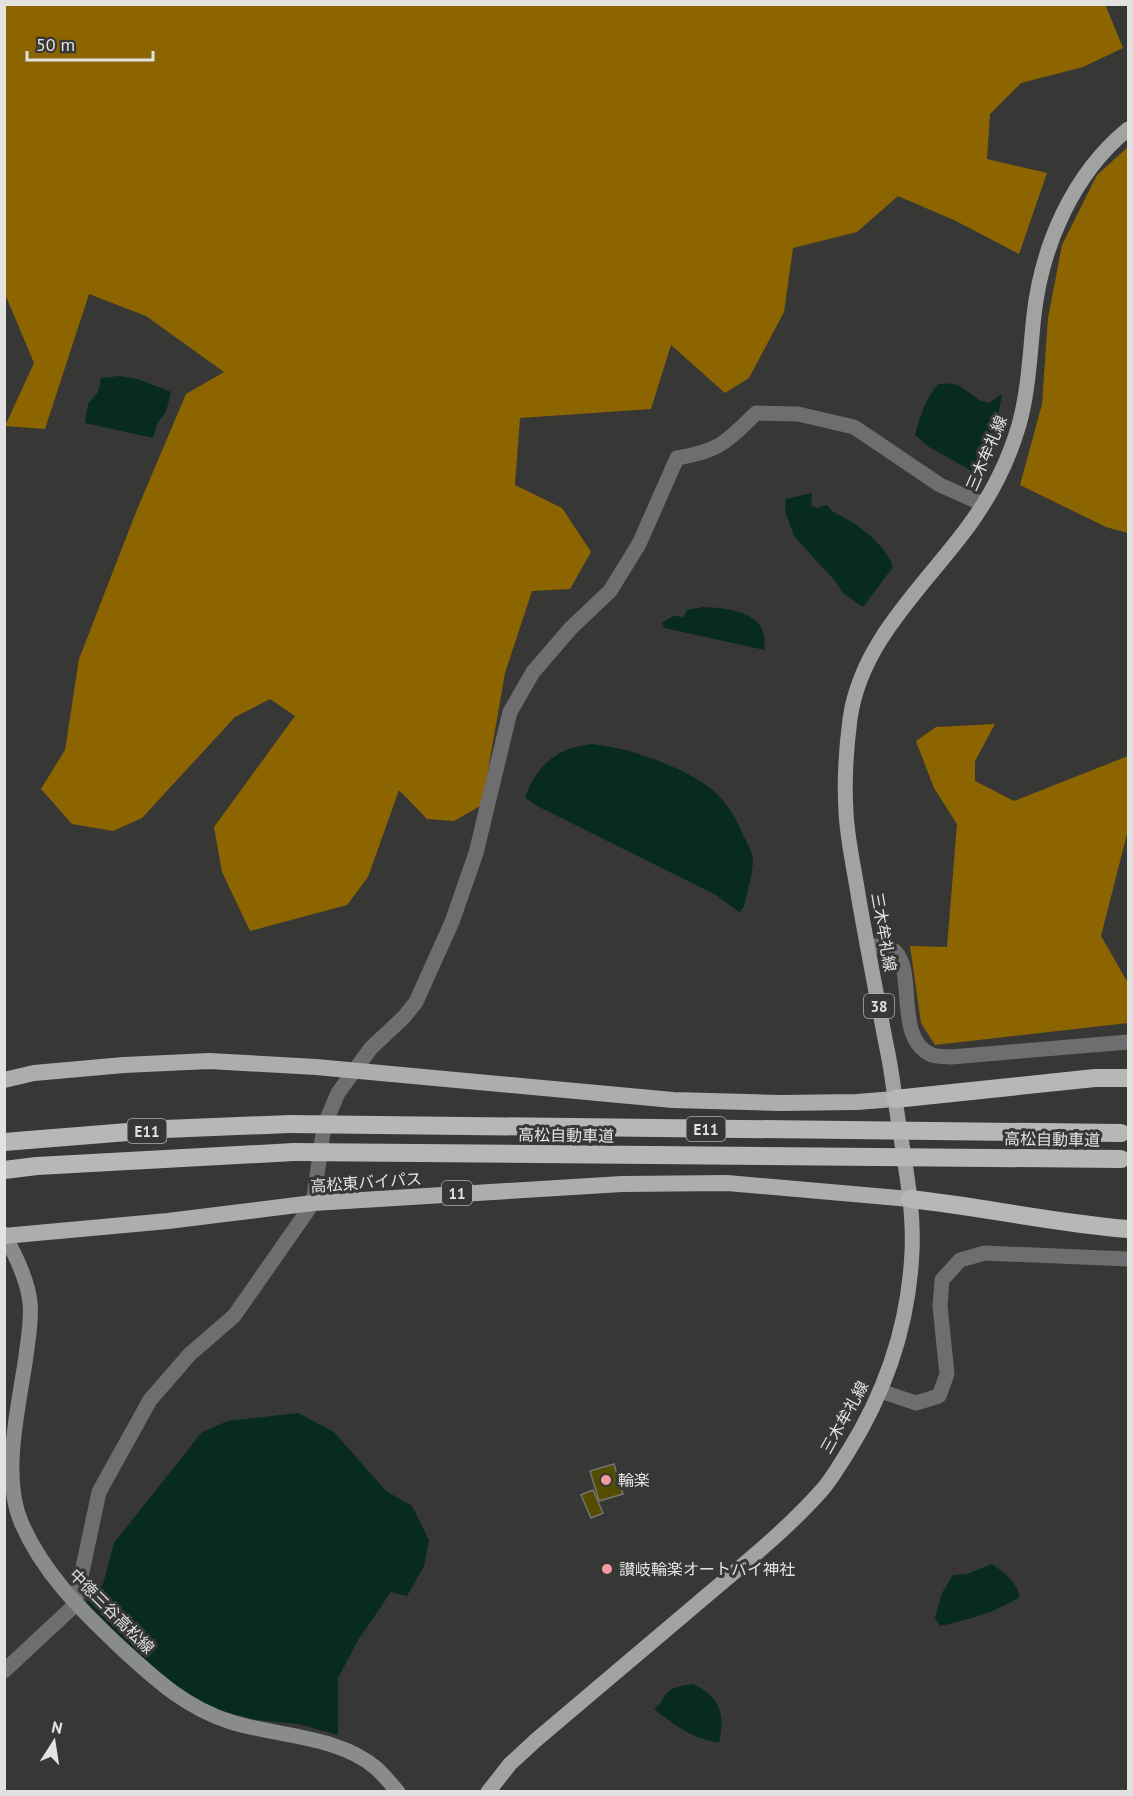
<svg xmlns="http://www.w3.org/2000/svg" width="1133" height="1796" viewBox="0 0 1133 1796" font-family="'PT Sans','Noto Sans JP',sans-serif">
<rect width="100%" height="100%" fill="#373835"/>
<g fill="#8d6500">
<path d="M1105,4L1123,48L1083,67L1021,83L990,114L987,159L1047,173L1019,254L956,221L898,196L857,232L793,248L784,312L749,378L725,393L671,345L651,409L520,418L515,485L562,508L591,552L570,589L532,591L505,673L482,805L454,821L427,819L399,790L368,877L347,905L250,931L222,872L214,827L295,716L270,699L235,717L142,818L113,831L72,824L41,789L65,750L79,659L136,512L186,394L224,372L146,316L89,294L45,429L5,426L34,363L5,294L4,5Z"/>
<path d="M1128,147V533L1106,527L1020,485L1042,404L1048,318L1062,245L1097,175Z"/>
<path d="M995,724L975,761V781L1014,801L1128,756V830L1101,936L1128,983V1023L935,1045L921,1023L910,946L947,947L957,824L934,788L916,741L936,727Z"/>
</g>
<g fill="#072a21">
<path d="M119,376L138,379L171,392L166,412L158,422L153,438L85,423L88,404L98,392L101,378Z"/>
<path d="M938,384C943,384 949,383 953,384C967,387 973,400 989,403L1002,394L997,422L984,466L972,471L929,447L915,435C920,416 925,400 938,384Z"/>
<path d="M812,493L811,505L817,508L827,505C833,514 841,515 850,521C867,532 886,547 893,567L863,607L843,593L835,581L794,536L785,511L786,499Z"/>
<path d="M703,607C723,608 760,610 764,636C765,641 764,645 765,650L664,628L662,623L673,616L684,617L687,610Z"/>
<path d="M592,744C630,748 678,765 709,787C725,799 736,817 743,835C747,843 753,853 753,861C752,876 747,892 744,907L739,912L716,895L539,807L525,798C537,764 557,748 592,744Z"/>
<path d="M298,1413L334,1432L386,1491L412,1506L429,1540L424,1566L407,1596L391,1592L358,1640L338,1678V1735L298,1724L257,1720L214,1709L167,1684L86,1602L103,1584L114,1543L202,1432L228,1421Z"/>
<path d="M992,1564C1005,1573 1016,1581 1020,1597C993,1613 970,1619 940,1626L935,1618L942,1593L953,1575L967,1574Z"/>
<path d="M693,1684C720,1697 726,1714 719,1743C690,1737 677,1727 654,1709C660,1705 661,1702 664,1697C671,1686 681,1686 693,1684Z"/>
</g>
<g fill="#544d00" stroke="#737370" stroke-width="1.5">
<path d="M614,1464L623,1494L599,1501L590,1471Z"/>
<path d="M593,1490L603,1513L591,1518L581,1495Z"/>
</g>
<g fill="none" stroke-linecap="round" stroke-linejoin="round">
<g stroke="#6d6e6d" stroke-width="15">
<path d="M867,946C875,946 883,945 890,948C920,962 891,1038 932,1055C937,1057 945,1056 951,1057L1128,1042"/>
<path d="M4,1671L75,1605L99,1492L150,1400L190,1354L234,1316L313,1203L324,1126L338,1093L371,1048L404,1017L416,1002L452,922L476,853L510,712L533,672L571,628L610,591L639,544L677,458C719,451 727,442 756,413L798,414L854,427L940,485L983,504"/>
</g>
<path stroke="#6d6e6d" stroke-width="15" d="M880,1391L916,1403L939,1396L947,1374L940,1306L942,1280L960,1260L985,1253L1128,1259"/>
<path stroke="#8a8c8a" stroke-width="15" d="M4,1234C15,1255 27,1278 30,1302C32,1320 28,1339 26,1356C19,1407 1,1474 21,1522C43,1573 80,1609 119,1646C154,1678 184,1707 231,1722C276,1736 339,1736 376,1768C384,1775 391,1784 398,1792"/>
<path stroke="#a1a3a1" stroke-width="15" d="M488,1792L510,1764L536,1740C588,1696 640,1652 692,1608C736,1570 783,1534 822,1490C832,1479 840,1464 848,1452C886,1391 909,1323 912,1251C914,1211 906,1171 900,1131C895,1104 893,1076 887,1049C877,997 867,946 858,894C854,867 847,839 846,811C844,781 846,750 850,719C861,640 926,585 970,524C991,495 1009,459 1019,425C1029,389 1030,351 1034,315C1042,245 1073,174 1128,129"/>
<g stroke="#abaeab" stroke-width="16">
<path d="M4,1080L34,1073L124,1065L209,1061L316,1067L673,1100L781,1103L857,1102L895,1099"/>
<path d="M4,1236L168,1221L313,1203L622,1184L727,1183L910,1199"/>
</g>
<g stroke="#b5b8b5" stroke-width="18">
<path d="M895,1099L1095,1078H1128"/>
<path d="M4,1142L165,1129L290,1124"/>
<path d="M4,1170L37,1166L294,1152"/>
<path d="M910,1199C983,1207 1055,1223 1128,1229"/>
</g>
<g stroke="#b5b8b5" stroke-width="18">
<path d="M290,1124L1121,1133"/>
<path d="M294,1152L1121,1159"/>
</g>
</g>
<g fill="#f49aa1" stroke="#373835" stroke-width="2">
<circle cx="606" cy="1480" r="6"/>
<circle cx="607" cy="1569" r="6"/>
</g>
<g text-anchor="middle" dominant-baseline="central" stroke-width="6" stroke-linejoin="round" paint-order="stroke">
<g fill="#373835" stroke="#afb0ad" stroke-width="1.5">
<rect x="864" y="994" width="30" height="24" rx="4.5"/>
<rect x="686.5" y="1117" width="39" height="24" rx="4.5"/>
<rect x="127.5" y="1119" width="39" height="24" rx="4.5"/>
<rect x="442" y="1181" width="30" height="24" rx="4.5"/>
</g>
<g font-size="15" font-weight="bold" fill="#e2e3e1">
<text x="879" y="1006">38</text>
<text x="706" y="1129">E11</text>
<text x="147" y="1131">E11</text>
<text x="457" y="1193">11</text>
</g>
<g font-size="16" fill="#e2e3e1" stroke="#373835">
<text transform="translate(986 453) rotate(-67)">三木牟礼線</text>
<text transform="translate(884 932) rotate(80)">三木牟礼線</text>
<text transform="translate(566 1135) rotate(1)">高松自動車道</text>
<text transform="translate(1052 1139) rotate(1)">高松自動車道</text>
<text transform="translate(366 1182) rotate(-4)">高松東バイパス</text>
<text transform="translate(844 1417) rotate(-61)">三木牟礼線</text>
<text transform="translate(112 1611) rotate(45)">中徳三谷高松線</text>
</g>
<g font-size="16" fill="#e2e3e1" stroke="#373835" text-anchor="start">
<text x="618" y="1480">輪楽</text>
<text x="619" y="1569">讃岐輪楽オートバイ神社</text>
</g>
</g>
<rect width="1133" height="1796" fill="none" stroke="#e2e3e1" stroke-width="12"/>
<g transform="translate(54 1742) rotate(12)" stroke="#373835" stroke-width="4.5" paint-order="stroke">
<path d="M0-4.5L10 22L0 15L-10 22Z" fill="#e2e3e1"/>
<text y="-9" font-size="16" font-weight="bold" text-anchor="middle" fill="#e2e3e1">N</text>
</g>
<path d="M27 51v9h126v-9" fill="none" stroke="#e2e3e1" stroke-width="3"/>
<text x="36" y="51" font-size="18" fill="#e2e3e1" stroke="#373835" stroke-width="4.5" paint-order="stroke">50 m</text>
</svg>
